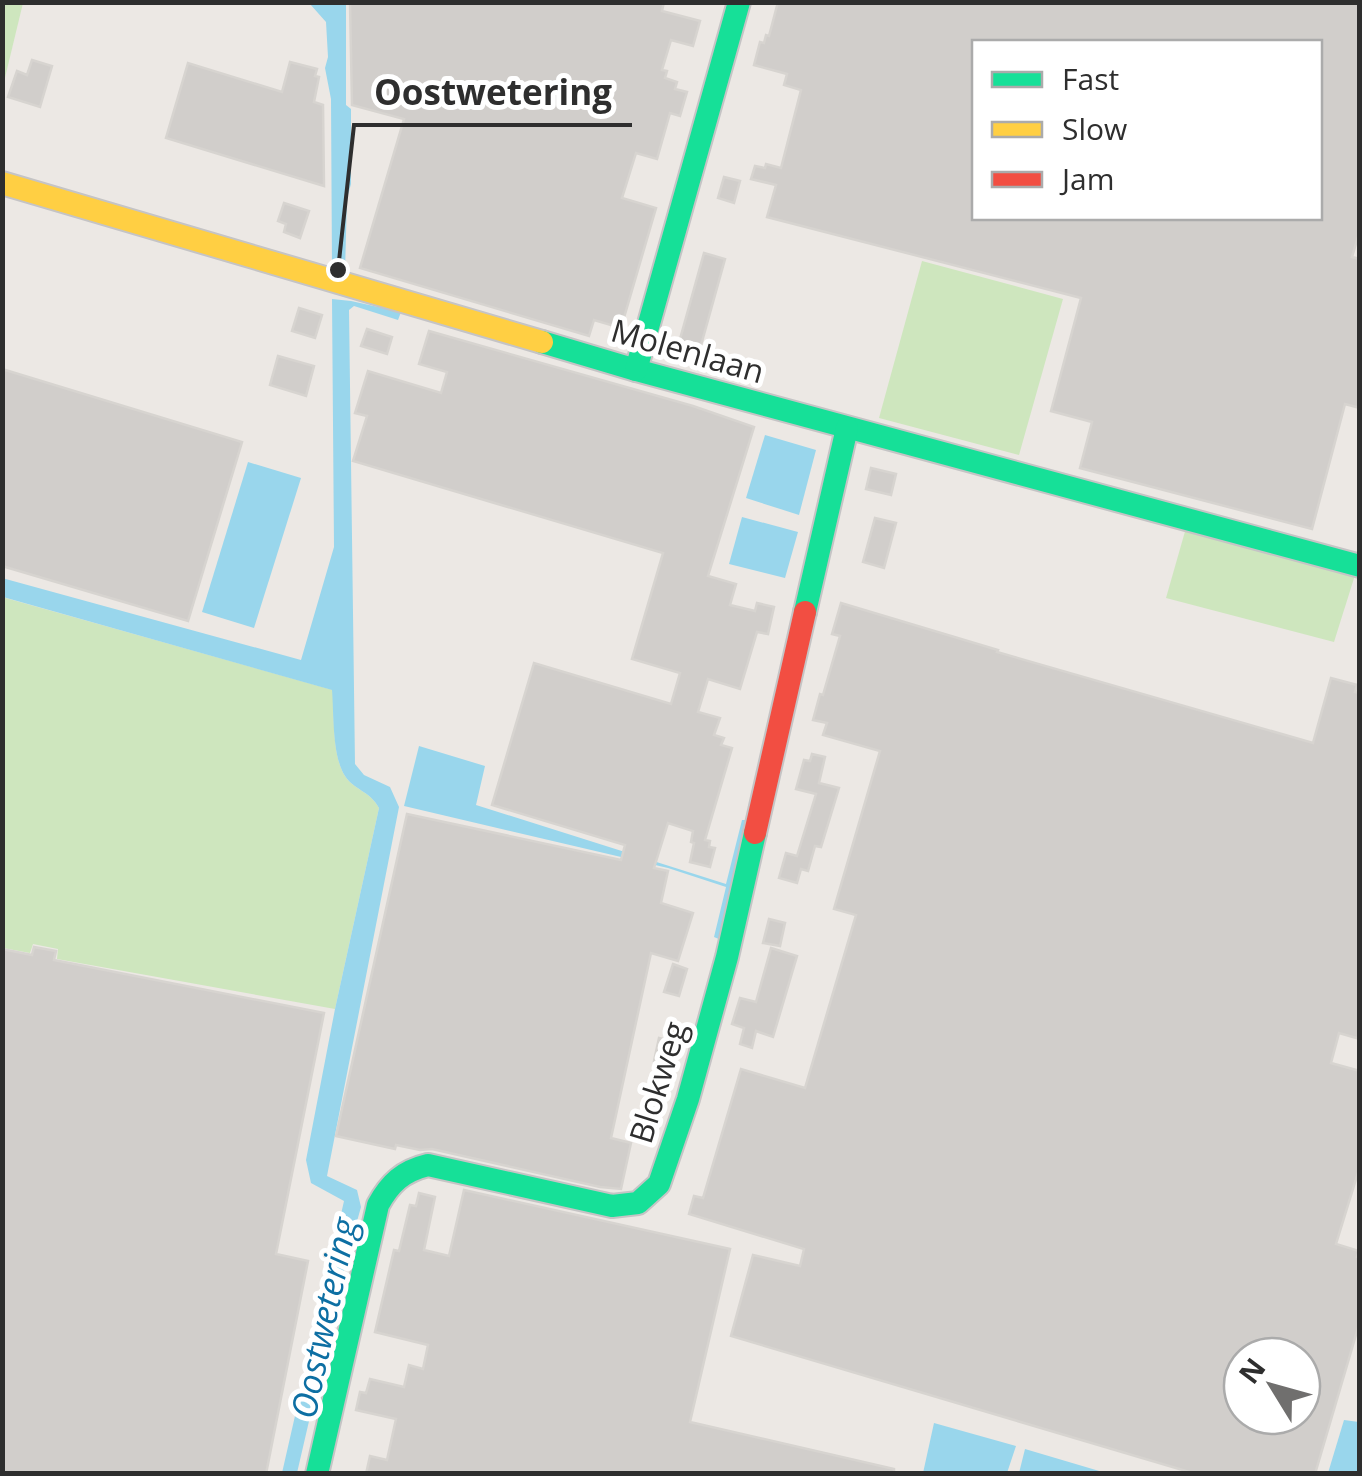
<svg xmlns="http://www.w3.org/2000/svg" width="1362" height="1476" viewBox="0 0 1362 1476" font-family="'Open Sans',sans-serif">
<rect width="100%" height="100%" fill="#ece8e4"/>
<g fill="#cee6be">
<path d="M3,2L23,3L3,86L2,3Z"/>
<path d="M922,261L1063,299L1019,455L879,418Z"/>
<path d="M1186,528L1355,575L1334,642L1166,598Z"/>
<path d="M2,597L333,690C334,714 332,756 345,776C354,790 370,791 379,808L335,1009L57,959L58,949L33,944L30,953L3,948Z"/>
</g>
<g fill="#99d6ec">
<path d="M312,2L346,3V105L351,109V184L347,198L345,272L332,269L331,99L325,68L328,57L326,22L310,4Z"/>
<path d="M332,299L351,301L401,312L398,320L354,306L349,310L355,764L364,775L390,787L399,807L327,1176L357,1190L361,1207L347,1257L297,1473H282L344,1201L311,1183L306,1160L335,1009L379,808C370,791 354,790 345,776C332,756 334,714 332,690L3,597L2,578L301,660L334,547Z"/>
<path d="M765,435L816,450L799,515L746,498Z"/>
<path d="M248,462L301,478L254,628L202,612Z"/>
<path d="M742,517L798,532L785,578L729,564Z"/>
<path d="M419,746L485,766L476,805L726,884L742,820H749L721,940L714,937L726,887L668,868L404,806Z"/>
<path d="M1344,1420L1359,1422V1473H1328Z"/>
<path d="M934,1423L1016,1446L1007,1473H923Z"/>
<path d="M1025,1449L1106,1473H1019Z"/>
</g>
<g fill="#d1cecb" stroke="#d7d4d0" stroke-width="2.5" fill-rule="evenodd">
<path d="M350,2H664L662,11L700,21L693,46L671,40L662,70L667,71L665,78L677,82L675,89L687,92L680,116L670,113L657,159L636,153L622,198L656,208L621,328L594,320L589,336L360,268L404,119L352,105Z"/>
<path d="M778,2H1360V230L1352,257L1360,259V408L1345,404L1312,529L1080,468L1092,422L1051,411L1081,298L767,217L776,185L751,179L755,166L765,168L766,164L781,168L801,90L784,85L787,74L754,65L760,42L764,43L766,35L769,36ZM974,42H1320V218H974Z"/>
<path d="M32,60L52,66L40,107L8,97L17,71L27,75Z"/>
<path d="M290,62L317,69L315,76L319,77L314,102L323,105L324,186L166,138L188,63L282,92Z"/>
<path d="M724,177L740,181L734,203L718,198Z"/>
<path d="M284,203L309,211L300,238L284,232L286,224L278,221Z"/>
<path d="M704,253L725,259L698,356L677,350Z"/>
<path d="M299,308L322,315L315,338L292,331Z"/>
<path d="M367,329L392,337L387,354L361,346Z"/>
<path d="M429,331L693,406L754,427L708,576L736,584L730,605L755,611L757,603L774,607L768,634L757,632L740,689L708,679L698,712L720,718L714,735L724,738L721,745L732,748L705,840L710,841L709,847L715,848L710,867L690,862L694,843L691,842L693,831L668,823L654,868L668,871L661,903L693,913L678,961L651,953L611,1138L631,1143L621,1189L600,1187L432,1149L420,1150L396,1145L395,1149L336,1136L407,814L621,860L625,845L492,805L534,663L671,704L680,673L632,659L663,553L353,461L367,416L355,413L368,371L441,393L447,372L419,364Z"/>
<path d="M278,356L314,366L306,396L270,385Z"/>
<path d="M2,369L242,442L188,621L2,566Z"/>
<path d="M871,468L896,474L891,495L866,489Z"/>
<path d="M875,518L896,523L884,568L863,562Z"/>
<path d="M841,603L998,650L997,652L1313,743L1331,678L1357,685L1355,692L1360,693V1039L1339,1033L1331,1063L1360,1071V1166L1336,1244L1359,1251L1357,1257L1360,1258V1321L1315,1474H1196L731,1336L753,1255L800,1266L804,1249L689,1214L694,1196L703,1198L741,1069L805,1088L856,915L834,909L880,751L823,735L827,723L813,720L820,694L823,695L840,636L832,634ZM1242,1356H1302V1416H1242Z"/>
<path d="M812,754L825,757L819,783L839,788L821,847L815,846L808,871L801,869L797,883L779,878L786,853L797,856L816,794L796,789L804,760L810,761Z"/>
<path d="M769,919L785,923L780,946L763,943Z"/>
<path d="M34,947L56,951L54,960L324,1013L276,1254L308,1261L266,1474H2V949L32,955Z"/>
<path d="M771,948L797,956L773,1037L756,1031L752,1048L740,1044L744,1028L732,1024L740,998L756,1002Z"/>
<path d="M673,964L687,969L679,996L664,992Z"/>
<path d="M659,1038L676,1042L671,1065L654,1061Z"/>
<path d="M464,1190L730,1249L690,1422L894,1469V1474H366L370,1456L387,1460L396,1419L356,1410L360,1392L366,1393L370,1379L404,1387L409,1365L423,1369L428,1345L375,1332L394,1250L399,1251L410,1205L416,1206L419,1193L435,1197L424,1250L449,1256Z"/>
</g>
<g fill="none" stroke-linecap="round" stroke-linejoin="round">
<g stroke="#c5c4c5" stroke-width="26">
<g id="fast">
<path d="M542,342L636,370L1360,566"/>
<path d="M636,370L739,2"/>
<path d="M805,612L847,428"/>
<path d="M317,1474L378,1205C390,1183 403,1171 428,1165L612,1206L638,1203L659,1184L688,1099L727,957L755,833"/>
</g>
</g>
<g stroke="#c5c4c5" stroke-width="26">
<path id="slow" d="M2,183L542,342"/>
</g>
<g stroke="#c5c4c5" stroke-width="26">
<path id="jam" d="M755,833L805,612"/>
</g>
<use href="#fast" stroke="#16e098" stroke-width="22"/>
<use href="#slow" stroke="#ffcf43" stroke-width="22"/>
<use href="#jam" stroke="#f24e42" stroke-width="22"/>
</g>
<g text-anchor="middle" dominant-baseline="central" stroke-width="10" stroke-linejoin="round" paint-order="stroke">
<g font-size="32" fill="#2e2e2e" stroke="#fff">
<text transform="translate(688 350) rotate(16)">Molenlaan</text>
<text transform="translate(657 1082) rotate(-73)">Blokweg</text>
</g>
<g font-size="35" font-style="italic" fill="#0d6fa3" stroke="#fff">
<text transform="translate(323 1318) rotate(-78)">Oostwetering</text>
</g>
</g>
<path fill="none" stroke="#2e2e2e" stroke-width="4" d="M338 270L354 125H632"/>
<circle fill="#2e2e2e" stroke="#fff" stroke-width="4" cx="338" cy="270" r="10"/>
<g font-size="35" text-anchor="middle" font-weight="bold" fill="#2e2e2e" stroke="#fff" stroke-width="10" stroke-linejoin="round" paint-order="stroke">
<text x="493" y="105">Oostwetering</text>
</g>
<rect width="1362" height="1476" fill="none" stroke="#2e2e2e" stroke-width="10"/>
<rect x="972" y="40" width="350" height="180" fill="#ffffff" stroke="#ababab" stroke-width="2.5"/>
<rect x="992" y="72" width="50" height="15" fill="#16e098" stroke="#ababab" stroke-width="2.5"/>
<text x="1062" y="90" font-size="30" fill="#2e2e2e">Fast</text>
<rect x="992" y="122" width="50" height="15" fill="#ffcf43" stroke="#ababab" stroke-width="2.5"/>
<text x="1062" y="140" font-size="30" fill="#2e2e2e">Slow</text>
<rect x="992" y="172" width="50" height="15" fill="#f24e42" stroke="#ababab" stroke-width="2.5"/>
<text x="1062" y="190" font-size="30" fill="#2e2e2e">Jam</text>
<g transform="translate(1272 1386) rotate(307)"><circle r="48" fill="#ffffff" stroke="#ababab" stroke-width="2.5"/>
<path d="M0-8L18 38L0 25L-18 38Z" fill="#706f6e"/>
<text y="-15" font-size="28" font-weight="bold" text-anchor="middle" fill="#2e2e2e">N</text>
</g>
</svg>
